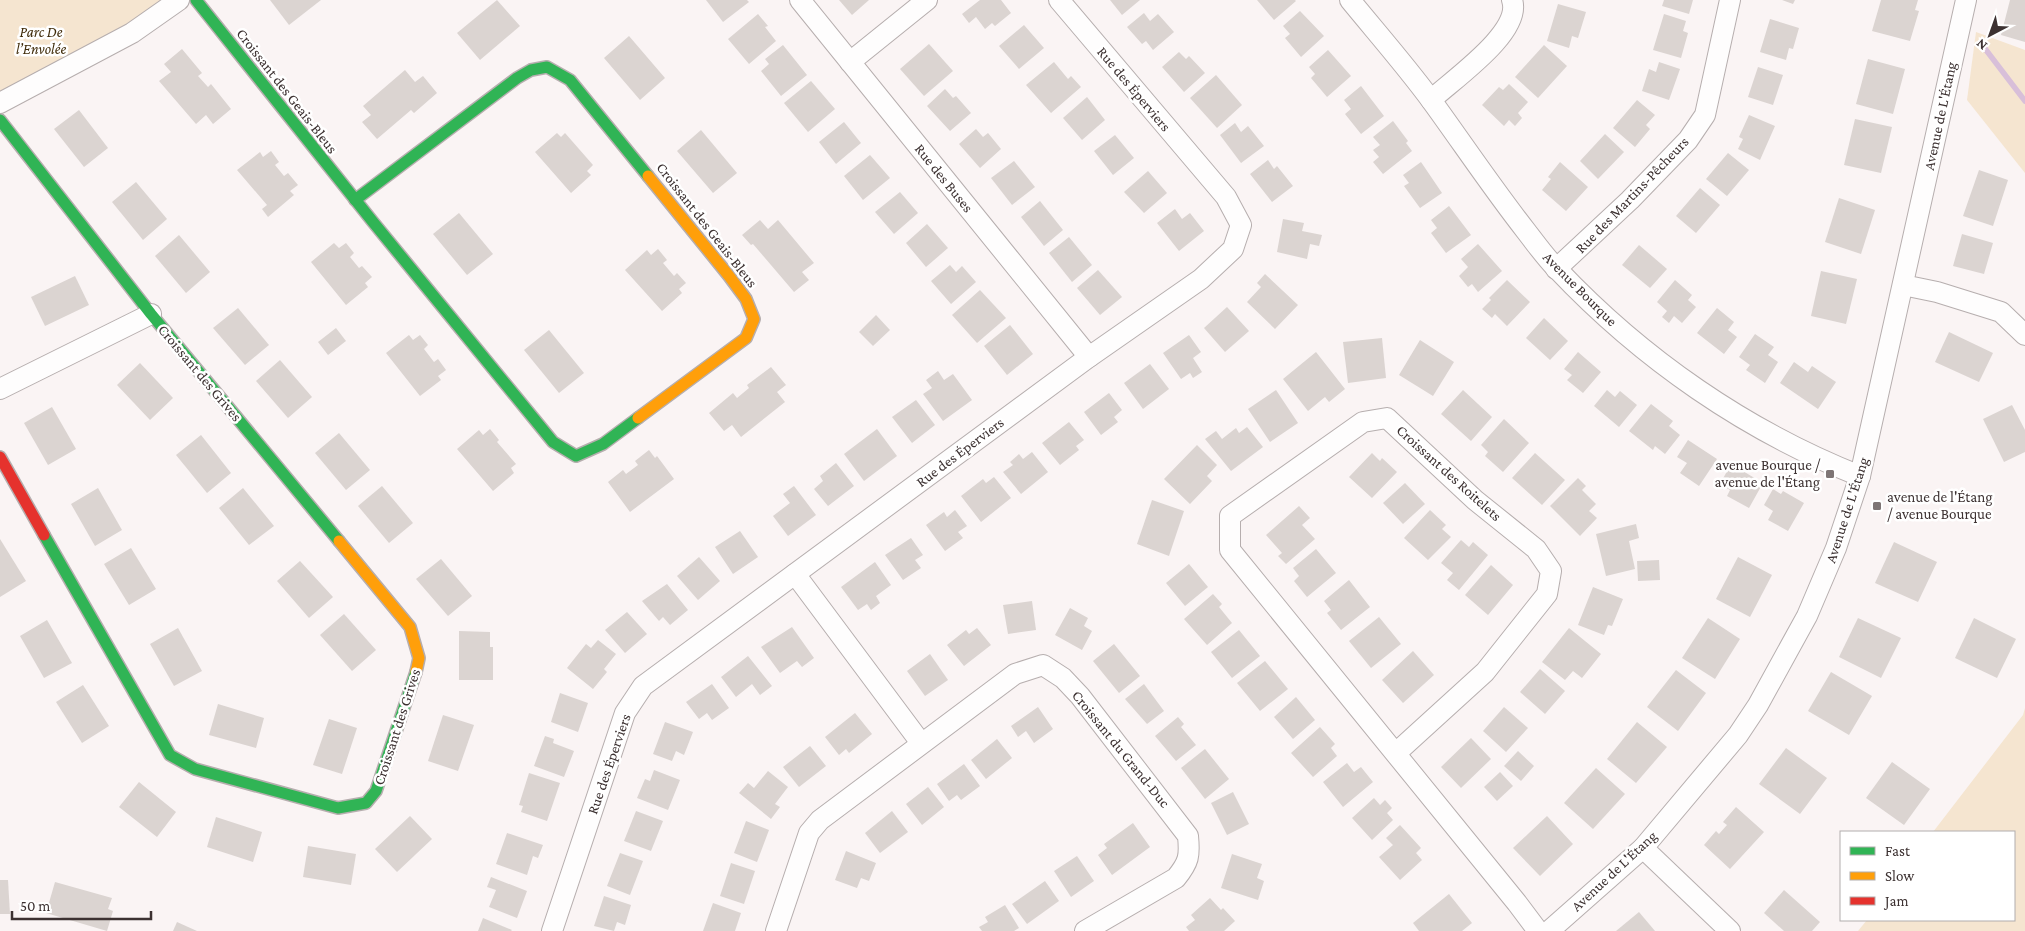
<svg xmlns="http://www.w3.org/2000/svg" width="2025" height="931" viewBox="0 0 2025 931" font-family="'Crimson Pro',serif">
<rect width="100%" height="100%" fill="#faf4f4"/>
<g fill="#f5e5d0">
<path d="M0,0H186L0,114Z"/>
<path d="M1976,32L2025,50V173L1967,100Z"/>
<path d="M2025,708V931H1858L1867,920H2014V832H1933L2023,715Z"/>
</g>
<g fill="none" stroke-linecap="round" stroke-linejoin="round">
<path stroke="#d8bfd9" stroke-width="5.5" d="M1983,46L2025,101"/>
</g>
<g fill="#dbd4d1">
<path d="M270,0H321L289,25Z"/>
<path d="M497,0L520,26L480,60L457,33Z"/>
<path d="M706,0H747L749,2L723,22Z"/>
<path d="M839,0H869L852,15Z"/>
<path d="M980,0H1001L1011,13L995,26L992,23L985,29L976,17L969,23L962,14Z"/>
<path d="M1110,0H1140L1122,15Z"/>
<path d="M1257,0H1295L1296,1L1274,20Z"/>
<path d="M1664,0H1693L1689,14L1662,6Z"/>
<path d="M1782,0H1795L1793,4Z"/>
<path d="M1881,0H1918L1915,10L1919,11L1910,41L1872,31Z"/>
<path d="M2010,0H2025V42L2001,35Z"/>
<path d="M1558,4L1586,12L1578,38L1572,36L1569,48L1547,41Z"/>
<path d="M1300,11L1324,36L1301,57L1285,38L1290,34L1283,26Z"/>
<path d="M1144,13L1150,21L1158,14L1174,32L1153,50L1146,41L1142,44L1127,27Z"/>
<path d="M758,14L768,26L765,27L776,41L749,64L728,39Z"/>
<path d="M1664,14L1686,21L1683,31L1688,33L1681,58L1653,50Z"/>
<path d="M1770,19L1799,28L1793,49L1789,48L1786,60L1760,52Z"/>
<path d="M1024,25L1044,48L1019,69L999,46Z"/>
<path d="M629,36L665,78L640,100L604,58Z"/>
<path d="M929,44L953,71L924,96L900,69Z"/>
<path d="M783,45L807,75L781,96L761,71L769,64L765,59Z"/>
<path d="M1544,45L1567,66L1538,98L1515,77Z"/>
<path d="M182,49L202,73L198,76L208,87L211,84L231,109L213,124L206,115L196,124L159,81L171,72L164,64Z"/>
<path d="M1328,50L1351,76L1327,97L1311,78L1315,74L1309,67Z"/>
<path d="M1179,52L1186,59L1189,56L1205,73L1184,92L1162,67Z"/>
<path d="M1868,59L1905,69L1893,114L1856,104Z"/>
<path d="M1054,62L1068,79L1071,76L1081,87L1051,113L1026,85Z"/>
<path d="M1659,62L1680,69L1669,100L1642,91L1649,69L1656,72Z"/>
<path d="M1758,67L1783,75L1773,105L1748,97Z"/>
<path d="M405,70L415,82L423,76L437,93L414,113L411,110L377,139L362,122L371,115L363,106Z"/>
<path d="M1216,75L1242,105L1217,128L1190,98Z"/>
<path d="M811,81L835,109L808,132L784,103Z"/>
<path d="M1509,84L1528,102L1518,113L1522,118L1515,126L1509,120L1504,126L1482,105L1499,87L1503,90Z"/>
<path d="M1361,86L1384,116L1361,134L1345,114L1351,109L1344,100Z"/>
<path d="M945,89L953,98L956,96L971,113L950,131L927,106Z"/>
<path d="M1087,97L1105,120L1082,140L1063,118Z"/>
<path d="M1637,100L1655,115L1646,125L1650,129L1635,147L1613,128Z"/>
<path d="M79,110L108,148L84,167L54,129Z"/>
<path d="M1749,115L1775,126L1760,160L1738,149L1743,139L1739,137Z"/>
<path d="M1855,119L1892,127L1881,173L1844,165Z"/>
<path d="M1393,121L1408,141L1406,143L1412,151L1383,174L1373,162L1379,157L1373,150L1380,145L1373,137Z"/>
<path d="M844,122L861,143L836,164L819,142Z"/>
<path d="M1235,123L1241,132L1248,126L1264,146L1241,163L1220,135Z"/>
<path d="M976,129L983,137L988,133L1001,149L980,168L959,144Z"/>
<path d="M701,130L737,173L713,193L677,151Z"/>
<path d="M557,133L561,137L565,133L593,165L587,171L591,175L571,193L535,152Z"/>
<path d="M1605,134L1624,152L1598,179L1580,161Z"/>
<path d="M1115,135L1134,158L1113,175L1094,151Z"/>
<path d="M271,151L279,162L275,165L284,176L288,173L298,185L290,191L294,195L268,217L262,209L267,205L237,170L260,152L263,157Z"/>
<path d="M1728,153L1749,170L1727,196L1706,179Z"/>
<path d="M870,155L890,178L863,200L844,176Z"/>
<path d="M1268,160L1274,169L1277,166L1293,186L1272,202L1250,174Z"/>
<path d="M1014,161L1035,187L1012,205L991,178Z"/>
<path d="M1421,162L1442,193L1420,208L1404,186L1409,183L1403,175Z"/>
<path d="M1560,162L1588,187L1566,211L1542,190L1551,179L1548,177Z"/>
<path d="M1979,170L2008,180L1993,226L1963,216Z"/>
<path d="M1148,171L1167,193L1144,213L1124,192Z"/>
<path d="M136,182L167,219L143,240L112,202Z"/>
<path d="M1700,188L1720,205L1696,233L1676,216Z"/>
<path d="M900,192L918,213L894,234L875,212Z"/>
<path d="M1839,198L1875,210L1861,254L1825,242Z"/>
<path d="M1040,201L1063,230L1044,246L1021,217Z"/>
<path d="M1449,206L1471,235L1446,253L1431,233L1437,228L1431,220Z"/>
<path d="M1175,209L1182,219L1190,213L1204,231L1179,251L1157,223Z"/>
<path d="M459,213L493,254L467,275L433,234Z"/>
<path d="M1283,219L1304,223L1302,231L1322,235L1319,246L1310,244L1307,259L1277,252Z"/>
<path d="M760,220L768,229L778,220L814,263L802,272L809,280L794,292L753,244L751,245L742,235Z"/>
<path d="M927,224L948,248L926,267L906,243Z"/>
<path d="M1962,234L1993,243L1984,274L1953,266Z"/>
<path d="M179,235L210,272L186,293L155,256Z"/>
<path d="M1069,237L1092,265L1072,282L1049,253Z"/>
<path d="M334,243L339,248L346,243L354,253L350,257L359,268L362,266L372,277L365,283L368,287L346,305L311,262Z"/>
<path d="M1478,244L1502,271L1478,292L1472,284L1468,287L1459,276L1468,267L1461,259Z"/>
<path d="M1639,245L1667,269L1650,288L1622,265Z"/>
<path d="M658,249L667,260L663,263L674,276L677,273L686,283L679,289L682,293L662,311L625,270L647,250L651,255Z"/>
<path d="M950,265L956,272L962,266L976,282L951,304L931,281Z"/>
<path d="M1098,270L1122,297L1100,315L1077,288Z"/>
<path d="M1821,271L1857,279L1846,324L1811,316Z"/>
<path d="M1265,274L1298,305L1275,329L1247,302L1261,287L1257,283Z"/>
<path d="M75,276L89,305L45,326L31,297Z"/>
<path d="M1507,280L1530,302L1507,326L1495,314L1492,318L1482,309L1491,300L1489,298Z"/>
<path d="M1675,280L1692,295L1688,300L1696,307L1682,323L1674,316L1669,323L1662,317L1667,311L1657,302Z"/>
<path d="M980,290L1006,318L977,343L952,315Z"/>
<path d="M1227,307L1249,331L1225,352L1204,328Z"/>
<path d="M238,308L269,345L245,365L213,328Z"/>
<path d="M1717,308L1734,322L1728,330L1737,337L1724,354L1697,333Z"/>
<path d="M876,315L890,330L873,346L859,332Z"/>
<path d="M1544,318L1568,341L1550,360L1526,338Z"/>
<path d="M1010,325L1033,354L1007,375L984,346Z"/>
<path d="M336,328L346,341L328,355L318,342Z"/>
<path d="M549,330L584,373L559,393L524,350Z"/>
<path d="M1949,332L1993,353L1979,382L1935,362Z"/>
<path d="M1755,334L1774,347L1768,355L1778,362L1765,383L1746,370L1750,365L1739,357Z"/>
<path d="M409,335L413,340L420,335L428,345L424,349L434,362L438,359L446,370L438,376L441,380L420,396L386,353Z"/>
<path d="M1189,335L1201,352L1193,358L1202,372L1193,378L1190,373L1181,379L1163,353Z"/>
<path d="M1382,338L1386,378L1348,383L1343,342Z"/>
<path d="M1420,340L1454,362L1433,396L1399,375Z"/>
<path d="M1316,352L1345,389L1329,402L1325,397L1308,411L1283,379Z"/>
<path d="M1578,352L1601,372L1583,393L1567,380L1572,375L1564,369Z"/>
<path d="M280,360L312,397L288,418L256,381Z"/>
<path d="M1794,362L1808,372L1812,366L1836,382L1818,409L1780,383Z"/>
<path d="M140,363L173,398L150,420L117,385Z"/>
<path d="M1150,364L1169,389L1143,409L1124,383Z"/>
<path d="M771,367L786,385L777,392L785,402L741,437L732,425L724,431L709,413L733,393L737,398L749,388L747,385Z"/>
<path d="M938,371L944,380L953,374L972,400L943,421L923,394L932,388L926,380Z"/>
<path d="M1276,390L1298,423L1270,442L1248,409Z"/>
<path d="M1463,390L1492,417L1471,441L1441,414Z"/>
<path d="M1607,390L1615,397L1620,391L1637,405L1619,427L1594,406Z"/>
<path d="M1109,393L1122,410L1114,417L1118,422L1101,435L1084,412Z"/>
<path d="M916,400L935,425L912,443L892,417Z"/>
<path d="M1651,404L1673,421L1669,426L1680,435L1665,454L1655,446L1653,450L1629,431Z"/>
<path d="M2012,405L2025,430V452L2004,462L1983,419Z"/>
<path d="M52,407L76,449L48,465L24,423Z"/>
<path d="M1504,419L1529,443L1503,472L1485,456L1488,452L1481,445Z"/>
<path d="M1069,422L1084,440L1076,446L1079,450L1060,465L1042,443Z"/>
<path d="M1247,427L1263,447L1231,471L1205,439L1216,431L1222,439L1236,428L1239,433Z"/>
<path d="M490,429L499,440L497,442L516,464L511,468L514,473L493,491L457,449L479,430L483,435Z"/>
<path d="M877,429L897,456L864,481L844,454Z"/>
<path d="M339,433L370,470L346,490L315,453Z"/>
<path d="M201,435L231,473L207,493L176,455Z"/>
<path d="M1688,440L1717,459L1699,486L1680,473L1687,463L1677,457Z"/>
<path d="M1197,445L1217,465L1207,476L1212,481L1190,504L1164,479Z"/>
<path d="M649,450L655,458L657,456L674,479L630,512L608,482L623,470L626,474L638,465L635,461Z"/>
<path d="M1032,452L1048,472L1021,494L1003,472L1013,465L1010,462L1019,454L1023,459Z"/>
<path d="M1372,453L1380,461L1382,458L1397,472L1372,498L1349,477Z"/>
<path d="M1535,453L1565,480L1542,505L1512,478Z"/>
<path d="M836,463L854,486L828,506L814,489L823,481L820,476Z"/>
<path d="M1731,464L1763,483L1749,508L1727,496L1730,490L1720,484Z"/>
<path d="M994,477L1011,498L981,522L961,496L983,479L986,483Z"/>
<path d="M1578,478L1586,486L1582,490L1596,504L1589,511L1597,518L1580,536L1550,506Z"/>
<path d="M1405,483L1425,504L1403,524L1383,503Z"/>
<path d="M382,486L413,523L389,543L358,506Z"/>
<path d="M794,486L816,515L788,536L773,516L790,503L783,494Z"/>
<path d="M98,488L122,530L95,546L71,504Z"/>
<path d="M243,488L274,526L249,545L219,508Z"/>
<path d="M1773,489L1781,494L1783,491L1804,503L1788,531L1768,520L1773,511L1764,505Z"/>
<path d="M1152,500L1184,511L1169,556L1137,544Z"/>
<path d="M1299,506L1310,518L1302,525L1315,539L1286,564L1278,556L1282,553L1266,535Z"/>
<path d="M955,510L967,526L958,532L963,538L945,551L926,525L944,512L947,517Z"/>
<path d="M1430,510L1446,525L1442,529L1451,537L1428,560L1404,538Z"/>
<path d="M1636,524L1639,538L1629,541L1635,569L1606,576L1596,534Z"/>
<path d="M740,531L758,557L733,574L715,547Z"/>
<path d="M911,538L923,555L915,560L921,568L903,580L885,555Z"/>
<path d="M0,539L26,581L0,597Z"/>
<path d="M1461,540L1469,547L1473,542L1488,555L1459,590L1447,580L1453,573L1441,563Z"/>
<path d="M1894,542L1937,562L1918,602L1875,583Z"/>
<path d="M131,548L156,589L129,605L104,564Z"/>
<path d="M1316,549L1336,573L1307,597L1294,581L1299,576L1293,568Z"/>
<path d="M699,557L720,581L698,600L677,576Z"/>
<path d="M1738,557L1772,575L1750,617L1716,599Z"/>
<path d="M441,559L472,596L448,616L416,579Z"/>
<path d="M1659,560L1660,580L1638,581L1637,561Z"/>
<path d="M300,561L333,597L309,618L277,581Z"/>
<path d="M875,562L891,585L876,596L880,603L871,610L867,604L858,610L841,587Z"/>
<path d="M1189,564L1208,587L1185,606L1166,583Z"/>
<path d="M1491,565L1513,585L1488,615L1465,595Z"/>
<path d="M1349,580L1370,607L1341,630L1327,613L1331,610L1324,601Z"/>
<path d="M667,584L688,610L670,625L663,617L659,621L642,601Z"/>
<path d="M1593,587L1623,599L1612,626L1608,625L1604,635L1578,625Z"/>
<path d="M1213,594L1222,604L1219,607L1232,623L1207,645L1184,619Z"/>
<path d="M1032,601L1036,630L1008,634L1003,605Z"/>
<path d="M1070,608L1088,618L1084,626L1092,631L1082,650L1055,635Z"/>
<path d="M627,612L647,634L625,653L605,630Z"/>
<path d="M344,614L376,650L352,671L320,635Z"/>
<path d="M1379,617L1401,644L1371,668L1349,641Z"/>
<path d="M1708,618L1740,639L1715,679L1682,658Z"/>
<path d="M1858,618L1901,638L1881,678L1839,657Z"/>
<path d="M1974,618L2016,639L1997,678L1955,658Z"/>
<path d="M47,620L72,663L44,678L20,636Z"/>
<path d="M792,627L814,658L802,667L797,661L780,673L761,647Z"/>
<path d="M178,628L202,671L174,686L150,644Z"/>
<path d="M977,628L991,645L964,666L947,645L966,630L969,634Z"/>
<path d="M1569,628L1601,654L1582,678L1573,671L1565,680L1542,662Z"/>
<path d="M1239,630L1260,656L1232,678L1211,652Z"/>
<path d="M459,631L490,632V647H493V680H459Z"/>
<path d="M598,640L616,654L604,669L607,672L593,689L567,668L586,644L591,648Z"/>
<path d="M1114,644L1140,676L1119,693L1093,661Z"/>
<path d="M1413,651L1434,675L1403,703L1382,680Z"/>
<path d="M930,654L948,680L925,696L907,671Z"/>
<path d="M748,656L772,686L760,695L752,684L736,697L721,677Z"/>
<path d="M1265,661L1288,689L1260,711L1237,683Z"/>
<path d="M1540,669L1565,691L1545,714L1520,692Z"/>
<path d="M1676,670L1706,693L1678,731L1647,707Z"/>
<path d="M1831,672L1872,696L1849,735L1808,711Z"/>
<path d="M712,684L729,708L712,720L707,713L699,719L686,702Z"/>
<path d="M1144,684L1164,711L1147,724L1125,699Z"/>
<path d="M83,685L109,726L82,743L56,702Z"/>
<path d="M560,693L588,703L578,732L551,722Z"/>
<path d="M1296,697L1315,720L1293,739L1274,717Z"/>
<path d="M218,704L264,718L256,748L209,735Z"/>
<path d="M1038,707L1053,729L1034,743L1026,731L1018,737L1011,726Z"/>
<path d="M1504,707L1528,728L1506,752L1483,731Z"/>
<path d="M855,713L872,734L849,753L846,749L839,755L825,737Z"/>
<path d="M443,715L474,725L458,771L428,761Z"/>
<path d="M1178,717L1184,724L1181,727L1196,745L1176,761L1155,736Z"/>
<path d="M329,719L357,728L342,774L313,765Z"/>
<path d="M665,722L693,732L684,755L676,751L672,761L653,754Z"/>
<path d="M1637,722L1667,747L1636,783L1607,759Z"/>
<path d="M1320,727L1335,744L1331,748L1337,756L1313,777L1291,753Z"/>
<path d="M545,736L554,739L553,743L574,751L564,777L534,766Z"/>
<path d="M1471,738L1491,759L1461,788L1441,767Z"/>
<path d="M997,739L1012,758L986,779L971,760Z"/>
<path d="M810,746L826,766L799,787L783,767Z"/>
<path d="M1786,748L1827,778L1800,814L1759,784Z"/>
<path d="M1205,749L1229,779L1205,799L1181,768Z"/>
<path d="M1518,751L1534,766L1521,781L1504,766Z"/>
<path d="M1892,762L1930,789L1904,825L1866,798Z"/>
<path d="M1347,763L1354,772L1361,767L1373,782L1343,807L1323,782Z"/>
<path d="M964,764L980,786L961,800L957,795L949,801L937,784Z"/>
<path d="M1596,768L1625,794L1593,829L1564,803Z"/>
<path d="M654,770L680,780L668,810L637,798L645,779L650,781Z"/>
<path d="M768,771L788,787L775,804L780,807L771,819L739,793L748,783L754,788Z"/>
<path d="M1500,772L1513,786L1497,801L1484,787Z"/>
<path d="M529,773L560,783L547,821L521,812L523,806L519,805Z"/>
<path d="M139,782L176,812L157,837L119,807Z"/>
<path d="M928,787L944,807L922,825L906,804Z"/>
<path d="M1233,792L1249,824L1227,835L1211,803Z"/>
<path d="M1374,798L1380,805L1385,800L1392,808L1387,813L1393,820L1372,840L1352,818Z"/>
<path d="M1736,807L1764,832L1730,869L1704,845L1716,831L1719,834L1727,825L1723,822Z"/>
<path d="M636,811L663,821L651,851L624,841Z"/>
<path d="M892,811L908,832L880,853L865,833Z"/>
<path d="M410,816L432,839L397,872L375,849Z"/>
<path d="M1547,816L1573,844L1540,876L1513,848Z"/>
<path d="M216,817L262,832L253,862L207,847Z"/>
<path d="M746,821L769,830L757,862L734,853Z"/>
<path d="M1133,823L1150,847L1112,875L1098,855L1107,848L1104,844Z"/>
<path d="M1400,825L1421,848L1416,853L1422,860L1400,880L1379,857L1393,845L1386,838Z"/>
<path d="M507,833L543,845L538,858L533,856L527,875L496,864Z"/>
<path d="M308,846L356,854L351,885L303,877Z"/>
<path d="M846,851L876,863L869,881L861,878L857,888L835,880Z"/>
<path d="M620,853L643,861L630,895L607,886Z"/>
<path d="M1232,854L1262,864L1257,878L1264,881L1258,900L1221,888Z"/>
<path d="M1077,856L1094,881L1071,897L1054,871Z"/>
<path d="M731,863L755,871L744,904L720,896Z"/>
<path d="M491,877L527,891L517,918L489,907L496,890L487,887Z"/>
<path d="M0,880H8L10,914H0Z"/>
<path d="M1045,881L1059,901L1027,924L1012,904Z"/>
<path d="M55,882L112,898L108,909L113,911L107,931L46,913Z"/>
<path d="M1784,890L1820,922L1812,931H1784L1764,913Z"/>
<path d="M1449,894L1472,923L1462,931H1419L1413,923Z"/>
<path d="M604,896L631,905L625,925L617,922L614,931L594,926Z"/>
<path d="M1210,898L1221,910L1223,908L1235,921L1224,931H1189L1186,927L1195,920L1191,915Z"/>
<path d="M713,903L741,913L735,931H703Z"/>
<path d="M1005,905L1019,928L1014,931H982L979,927L988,922L985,917Z"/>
<path d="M1639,912L1655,931H1616Z"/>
<path d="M483,918L512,930L511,931H478Z"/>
<path d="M177,922L197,931H173Z"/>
</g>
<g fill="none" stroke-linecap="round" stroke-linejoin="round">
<g stroke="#b6aeae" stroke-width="22">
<g id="street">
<path d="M800,0L1089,357"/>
<path d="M1350,0C1377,33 1406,66 1431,100C1463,144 1493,189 1526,231C1536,244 1546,258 1557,269C1642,359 1746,431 1860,476"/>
<path d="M850,62L927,0"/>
<path d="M1431,100C1452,80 1523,32 1512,0"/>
<path d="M0,103L132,33L179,0"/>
<path d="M1556,269L1630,200L1688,140L1705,115L1730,0"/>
<path d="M1903,285L1937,292L2001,312L2025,335"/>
<path d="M0,389L151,314"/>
<path d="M795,574L921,743"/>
<path d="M1396,753L1485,672L1547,594L1551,571L1536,549L1475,500L1387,418L1363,422L1230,516V550L1517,903L1538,931"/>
<path d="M1643,848L1730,931"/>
<path d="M552,931L625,713L643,686L1089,357L1201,279L1233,249L1241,225L1226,197L1059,0"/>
<path d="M776,931L809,833L820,820L1015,674L1043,665L1063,678L1080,696L1188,836C1190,856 1189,862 1176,878L1085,931"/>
<path d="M1549,931L1643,848L1738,735L1758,705L1807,616L1836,548L1860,476L1966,0"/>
</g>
</g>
<g stroke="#b6aeae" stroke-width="14">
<g id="fast">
<path d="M196,0L373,222L553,442L576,456L603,444L638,418"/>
<path d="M0,120L151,314L339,541"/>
<path d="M355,200L517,78L531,70L547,67L570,80L648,176"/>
<path d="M44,535L170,755L195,769L338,808L366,803L376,791L416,672"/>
</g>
</g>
<g stroke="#b6aeae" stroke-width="14">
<g id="slow">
<path d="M638,418L746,338L754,319L746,299L729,276L648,176"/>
<path d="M339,541L410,627L419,658L416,672"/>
</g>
</g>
<g stroke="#b6aeae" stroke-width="14">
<path id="jam" d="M0,457L44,535"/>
</g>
<use href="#street" stroke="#fefdfd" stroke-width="20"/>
<use href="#fast" stroke="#30b455" stroke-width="11"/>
<use href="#slow" stroke="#ff9f0a" stroke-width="11"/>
<use href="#jam" stroke="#e5322d" stroke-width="11"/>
</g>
<g fill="#7e7575" stroke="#fff" stroke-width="2">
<rect x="1825" y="469" width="10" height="10" rx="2.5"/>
<rect x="1872" y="501" width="10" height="10" rx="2.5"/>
</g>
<g text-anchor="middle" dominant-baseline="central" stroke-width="5" stroke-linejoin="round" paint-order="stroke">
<g font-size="15" font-style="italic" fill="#3f2b09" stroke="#fff">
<text x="41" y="32">Parc De<tspan x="41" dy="17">l’Envolée</tspan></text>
</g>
<g font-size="15" fill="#3c3131" stroke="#fff">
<text transform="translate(1134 89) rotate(50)">Rue des Éperviers</text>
<text transform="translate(287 91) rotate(52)">Croissant des Geais-Bleus</text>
<text transform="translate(1940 116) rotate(-78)">Avenue de L'Étang</text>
<text transform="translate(944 178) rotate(51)">Rue des Buses</text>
<text transform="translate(1632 195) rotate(-46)">Rue des Martins-Pêcheurs</text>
<text transform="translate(707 225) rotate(52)">Croissant des Geais-Bleus</text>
<text transform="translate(1580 289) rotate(45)">Avenue Bourque</text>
<text transform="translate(200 373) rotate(50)">Croissant des Grives</text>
<text transform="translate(960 452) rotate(-37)">Rue des Éperviers</text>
<text transform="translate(1449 473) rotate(42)">Croissant des Roitelets</text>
<text transform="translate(1847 510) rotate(-72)">Avenue de L'Étang</text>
<text transform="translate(397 727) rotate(-72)">Croissant des Grives</text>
<text transform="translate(1121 749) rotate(51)">Croissant du Grand-Duc</text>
<text transform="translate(609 764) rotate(-71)">Rue des Éperviers</text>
<text transform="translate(1614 871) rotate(-43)">Avenue de L'Étang</text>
</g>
<g font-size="15" fill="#3c3131" stroke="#fff" text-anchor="end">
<text x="1820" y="465">avenue Bourque /<tspan x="1820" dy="17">avenue de l'Étang</tspan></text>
<text x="1887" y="497" text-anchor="start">avenue de l'Étang<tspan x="1887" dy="17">/ avenue Bourque</tspan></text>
</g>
</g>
<rect x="1840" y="831" width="175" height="90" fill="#ffffff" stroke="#b1adad"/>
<rect x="1850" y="847" width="25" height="8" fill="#30b455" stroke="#b1adad"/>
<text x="1885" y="856" font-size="15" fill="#3c3131">Fast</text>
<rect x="1850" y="872" width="25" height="8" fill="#ff9f0a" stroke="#b1adad"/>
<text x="1885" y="881" font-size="15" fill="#3c3131">Slow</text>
<rect x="1850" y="897" width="25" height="8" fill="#e5322d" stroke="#b1adad"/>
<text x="1885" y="906" font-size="15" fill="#3c3131">Jam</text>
<g transform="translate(1990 35) rotate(221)" stroke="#ffffff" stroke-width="4" paint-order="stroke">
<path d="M0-4L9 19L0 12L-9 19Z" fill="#3c3131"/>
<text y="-8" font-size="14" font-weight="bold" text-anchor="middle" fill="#3c3131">N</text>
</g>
<path d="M12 911v8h139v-8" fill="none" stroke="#3c3131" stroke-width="2.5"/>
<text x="20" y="911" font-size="15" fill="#3c3131" stroke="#ffffff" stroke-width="4" paint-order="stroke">50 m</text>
</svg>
